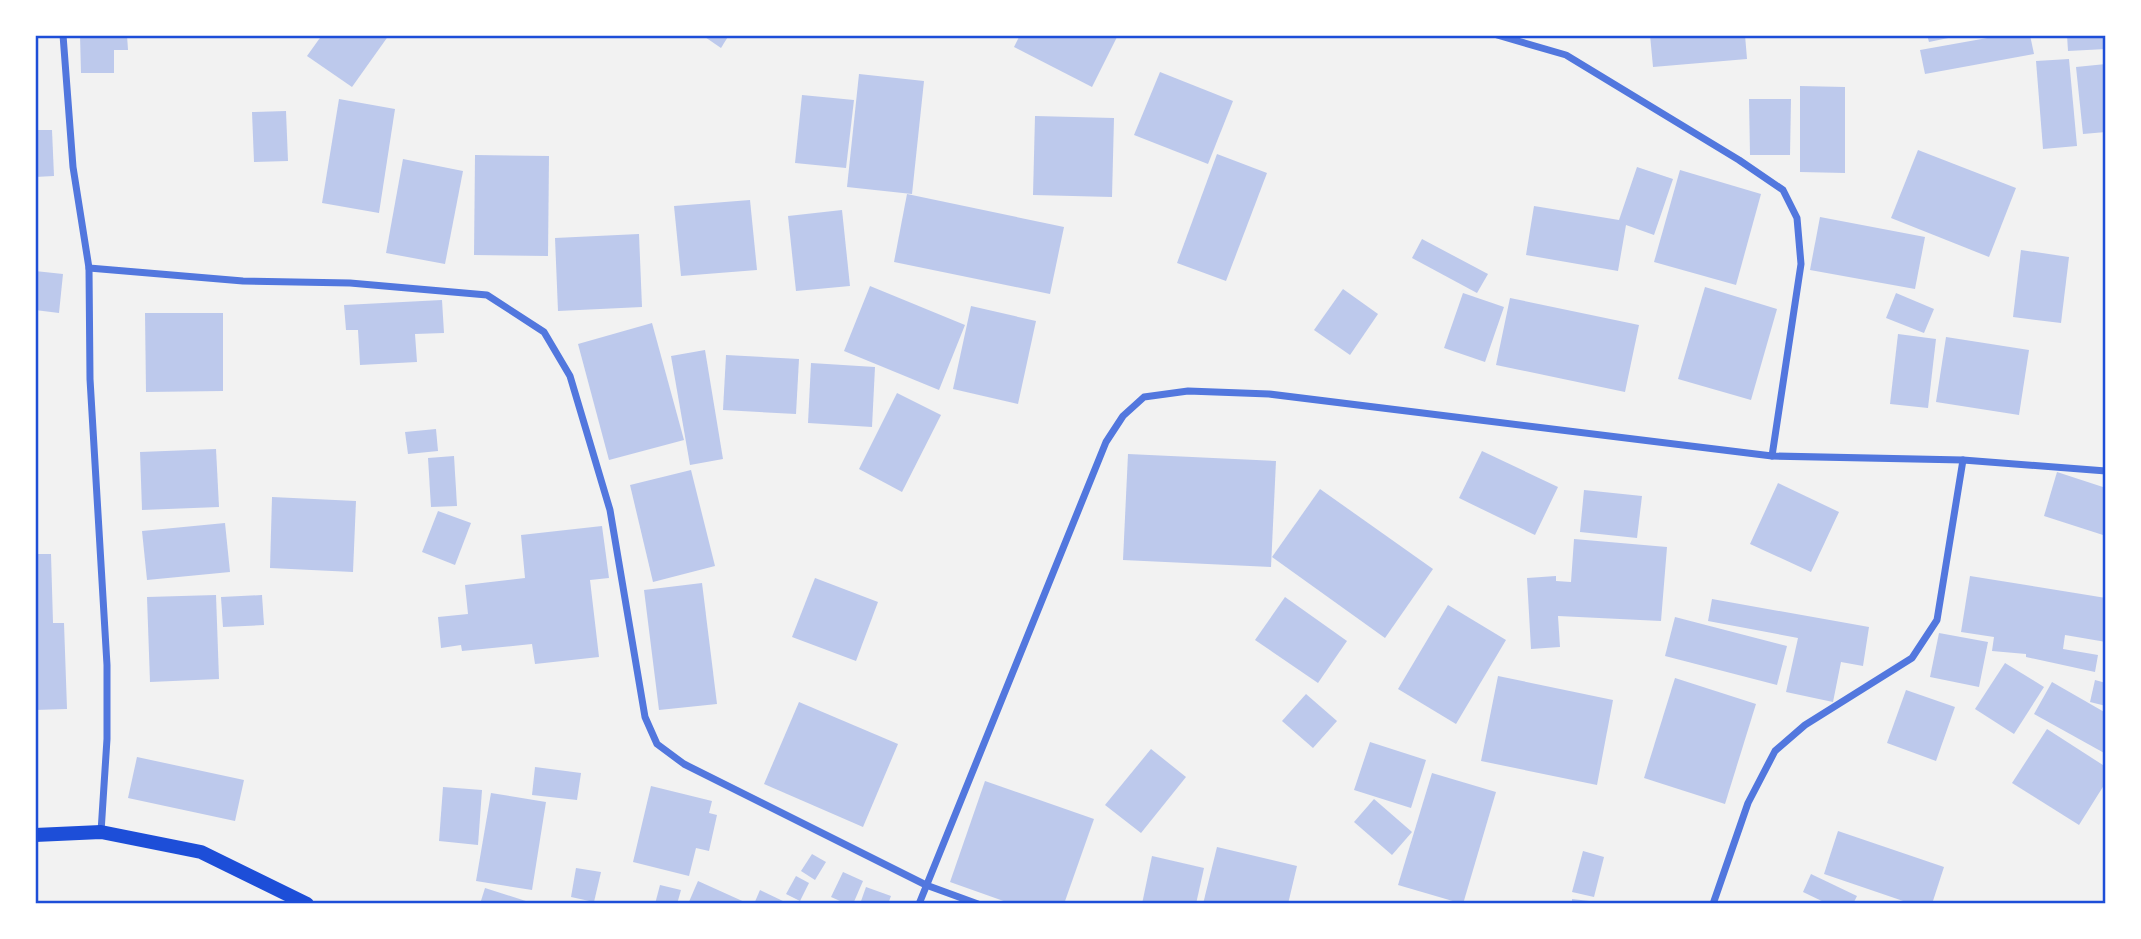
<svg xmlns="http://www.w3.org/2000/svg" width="2141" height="939" viewBox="0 0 2141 939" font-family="'Source Sans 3',sans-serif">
<rect width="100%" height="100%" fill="#f2f2f2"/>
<g fill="#bdc9ec">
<path d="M80,35H127L128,50H114V73H81Z"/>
<path d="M322,35H389L352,87L307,56Z"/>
<path d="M702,35H729L721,48Z"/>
<path d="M1020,35H1118L1092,87L1014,47Z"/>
<path d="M1650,35H1745L1747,59L1653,67Z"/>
<path d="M1927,35H1958V36L1929,42Z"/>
<path d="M2004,35H2030L2034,54L1925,74L1920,50Z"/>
<path d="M2067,35H2106V49L2068,51Z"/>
<path d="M2069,59L2077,146L2043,149L2036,61Z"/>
<path d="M2106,64V132L2083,134L2076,67Z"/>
<path d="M1160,72L1233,101L1208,164L1134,135Z"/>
<path d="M859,74L924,81L912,194L847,187Z"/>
<path d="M1800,86L1845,87V173L1800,172Z"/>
<path d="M802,95L854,100L846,168L795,163Z"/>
<path d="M339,99L395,109L379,213L322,203Z"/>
<path d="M1749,99H1791L1790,155H1750Z"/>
<path d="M286,111L288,161L254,162L252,112Z"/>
<path d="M1035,116L1114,118L1112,197L1033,195Z"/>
<path d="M35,130H52L54,176L35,177Z"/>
<path d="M1918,150L2016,188L1989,257L1891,218Z"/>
<path d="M1217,154L1267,173L1226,281L1177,263Z"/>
<path d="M475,155L549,156L548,256L474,255Z"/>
<path d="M403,159L463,171L445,264L386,253Z"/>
<path d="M1637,167L1673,179L1654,235L1626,225L1618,271L1526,255L1534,206L1619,220Z"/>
<path d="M1680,170L1761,194L1736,285L1654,262Z"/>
<path d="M907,194L1064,227L1050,294L894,262Z"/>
<path d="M750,200L757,270L681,276L674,206Z"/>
<path d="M842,210L850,286L796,291L788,216Z"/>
<path d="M1820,217L1925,237L1915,289L1810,270Z"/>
<path d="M639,234L642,307L558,311L555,238Z"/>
<path d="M1422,239L1488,274L1477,293L1412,258Z"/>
<path d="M2021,250L2069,257L2061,323L2013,317Z"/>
<path d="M35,271L63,274L59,313L35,310Z"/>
<path d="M870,286L965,325L939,390L844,351Z"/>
<path d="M1705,287L1777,309L1751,400L1678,379Z"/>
<path d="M1343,289L1378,314L1350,355L1314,330Z"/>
<path d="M1463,293L1504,307L1485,362L1444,348Z"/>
<path d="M1896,293L1934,309L1924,333L1886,318Z"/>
<path d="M1510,298L1639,325L1625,392L1496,365Z"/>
<path d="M442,300L444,333L415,334L417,362L360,365L358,330H346L344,305Z"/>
<path d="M971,306L1036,321L1018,404L953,389Z"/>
<path d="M145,313H223V391L146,392Z"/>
<path d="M652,323L684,440L609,460L578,344Z"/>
<path d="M1898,334L1936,339L1928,408L1890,404Z"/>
<path d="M1946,337L2029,350L2019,415L1936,402Z"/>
<path d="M705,350L723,459L690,465L671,356Z"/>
<path d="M726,355L799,359L796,414L723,410Z"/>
<path d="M811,363L875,367L872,427L808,423Z"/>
<path d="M897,393L941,415L902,492L859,469Z"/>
<path d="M436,429L438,451L408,454L405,432Z"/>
<path d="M216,449L219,507L142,510L140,452Z"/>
<path d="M1482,451L1558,487L1535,535L1459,498Z"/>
<path d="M1128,454L1276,461L1271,567L1123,560Z"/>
<path d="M454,456L457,506L431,507L428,458Z"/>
<path d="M691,470L715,566L653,582L630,485Z"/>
<path d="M2057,472L2106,488V526L2103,535L2044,516Z"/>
<path d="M1778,483L1839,512L1811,572L1750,544Z"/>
<path d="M1320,489L1433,569L1385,638L1272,557Z"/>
<path d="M1584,490L1642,496L1637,538L1580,532Z"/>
<path d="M272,497L356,501L353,572L270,568Z"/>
<path d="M438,511L471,523L455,565L422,552Z"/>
<path d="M225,523L230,572L147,580L142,531Z"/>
<path d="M602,526L609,578L590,580L599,657L535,664L532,644L462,651L461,645L441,648L438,617L468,614L465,585L525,578L521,535Z"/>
<path d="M1574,539L1667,547L1661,621L1558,616L1560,647L1531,649L1527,578L1556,576V581L1571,582Z"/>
<path d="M35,554H51L53,623H64L67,709L35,710Z"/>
<path d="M1970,576L2106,598V642L2065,635L2063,649L2098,655L2095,672L2026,657V654L1992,651L1994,637L1961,632Z"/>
<path d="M815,578L878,602L856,661L792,637Z"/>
<path d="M702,583L717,704L659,710L644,590Z"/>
<path d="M216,595L219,679L150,682L147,597Z"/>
<path d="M262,595L264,625L223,627L221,597Z"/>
<path d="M1285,597L1347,641L1318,683L1255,640Z"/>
<path d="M1712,599L1869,627L1863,666L1841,662L1833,702L1786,692L1798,638L1708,621Z"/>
<path d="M1448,605L1506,640L1456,724L1398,689Z"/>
<path d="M1675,617L1787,646L1777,685L1665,656Z"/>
<path d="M1939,633L1988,642L1979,687L1930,677Z"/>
<path d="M2005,663L2044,687L2014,734L1975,709Z"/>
<path d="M1498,676L1613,700L1597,785L1481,761Z"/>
<path d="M1675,678L1756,704L1725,804L1644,778Z"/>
<path d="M2095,680L2106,683V706L2090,702Z"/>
<path d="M2052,682L2106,713V754L2034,714Z"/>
<path d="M1906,690L1955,707L1936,761L1887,743Z"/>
<path d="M1306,694L1337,721L1313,748L1282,721Z"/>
<path d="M799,702L898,744L863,827L764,784Z"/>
<path d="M2047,729L2106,767V782L2079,825L2012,783Z"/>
<path d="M1370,742L1426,760L1411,808L1354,790Z"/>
<path d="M1151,749L1186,777L1141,833L1105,805Z"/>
<path d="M137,757L244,780L235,821L128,798Z"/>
<path d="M535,767L581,773L577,800L532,795Z"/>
<path d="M1432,773L1496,792L1463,904L1398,885Z"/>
<path d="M985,781L1094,819L1064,904H1012L950,882Z"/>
<path d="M651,786L712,801L709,813L717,815L709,851L696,848L689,876L633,862Z"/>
<path d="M443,787L482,790L478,845L439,841Z"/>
<path d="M491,793L546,802L532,890L476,881Z"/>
<path d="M1374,799L1412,832L1392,855L1354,822Z"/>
<path d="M1838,831L1944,867L1932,904H1912L1824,874Z"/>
<path d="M1217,847L1297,866L1288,904H1203Z"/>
<path d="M1583,851L1604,857L1594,897L1572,892Z"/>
<path d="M812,854L826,862L815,880L801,871Z"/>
<path d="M1152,856L1204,868L1196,904H1142Z"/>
<path d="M576,868L601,872L594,902L571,897Z"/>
<path d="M843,872L863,881L853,904H847L831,897Z"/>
<path d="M1811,874L1857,896L1853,904H1828L1803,892Z"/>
<path d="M796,876L809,883L800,901L786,894Z"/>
<path d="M698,881L749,904H688Z"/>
<path d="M660,885L681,890L677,904H655Z"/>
<path d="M866,887L891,896L888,904H860Z"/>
<path d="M485,888L532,903V904H480Z"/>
<path d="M760,890L785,902L784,904H754Z"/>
<path d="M1572,899L1598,902V904H1572Z"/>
</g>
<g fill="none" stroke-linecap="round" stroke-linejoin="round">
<g stroke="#5277de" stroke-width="7">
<path d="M63,35L73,167L89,268L90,379L107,665V739L101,832"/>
<path d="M1497,35L1566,55L1739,160L1783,190L1797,218L1801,264L1772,456"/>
<path d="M89,268L243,281L350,283L487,295L544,332L570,376L610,510L645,717L657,744L684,764L926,885L978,904"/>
<path d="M919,904L1106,442L1123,416L1144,397L1188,391L1269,394L1772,456L1963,460L2106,471"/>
<path d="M1713,904L1748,803L1775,751L1805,725L1912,658L1937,620L1963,460"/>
</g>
<path stroke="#1d4ed8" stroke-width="14" d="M35,835L101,832L201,852L307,904"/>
</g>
<rect width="2141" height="939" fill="none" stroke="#ffffff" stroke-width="74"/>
<rect x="37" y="37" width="2067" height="865" fill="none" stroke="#1d4ed8" stroke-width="2.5"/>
</svg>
